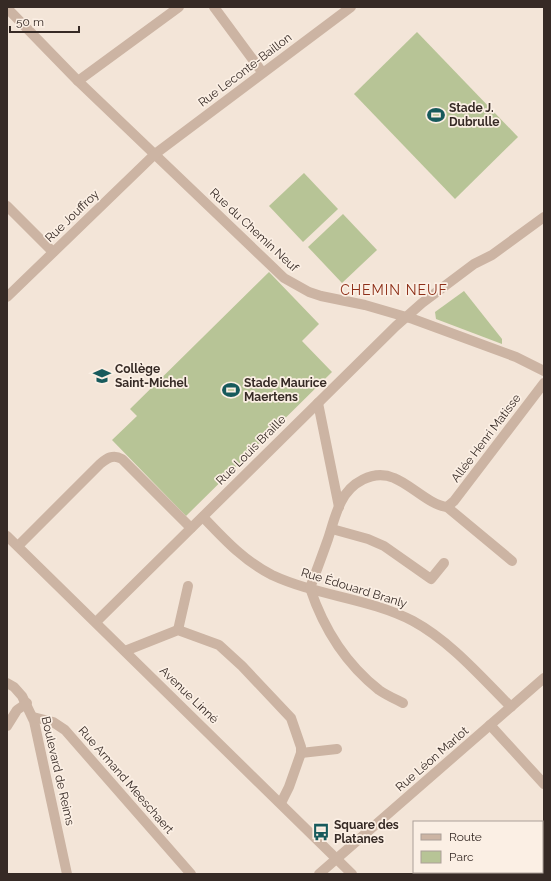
<svg xmlns="http://www.w3.org/2000/svg" width="551" height="881" viewBox="0 0 551 881" font-family="Raleway,sans-serif">
<rect width="100%" height="100%" fill="#f3e5d8"/>
<g fill="#b7c496">
<path d="M417,32L518,137L455,199L354,94Z"/>
<path d="M304,173L338,209L303,242L269,206Z"/>
<path d="M343,214L377,250L342,283L308,247Z"/>
<path d="M269,272L319,324L302,341L332,372L186,516L112,440L137,416L130,409Z"/>
<path d="M464,291L502,339V344L436,319L435,312Z"/>
</g>
<g fill="none" stroke-linecap="round" stroke-linejoin="round">
<g stroke="#ccb4a3" stroke-width="10">
<path d="M214,7L262,72"/>
<path d="M7,8L78,81L284,278L309,292L321,296L365,305L413,319L516,357L544,371"/>
<path d="M78,81L179,7"/>
<path d="M7,206L53,252"/>
<path d="M7,297L155,154L351,7"/>
<path d="M318,403L339,507"/>
<path d="M447,507L454,501L544,383"/>
<path d="M203,517C224,539 244,561 272,575C317,596 369,598 413,621C450,641 481,677 511,707"/>
<path d="M332,529L368,539L384,546L431,579L444,563"/>
<path d="M18,546L100,464C107,458 113,454 122,459L191,528"/>
<path d="M96,622L396,326L422,303L474,264L492,255L544,217"/>
<path d="M178,630L188,586"/>
<path d="M125,651L178,630L219,645L242,666L291,718L301,747V753L289,787L281,803"/>
<path d="M7,683L14,687L22,696L34,721L67,874"/>
<path d="M403,703C395,699 386,695 379,690C346,664 323,627 310,588C316,572 322,556 328,539C332,527 335,514 341,502C350,483 373,469 394,478C410,484 431,506 447,507L512,561"/>
<path d="M33,717L53,722L65,730L191,874"/>
<path d="M490,725L544,784"/>
<path d="M7,726L17,710L27,703"/>
<path d="M301,753L337,749"/>
<path d="M319,874L544,678"/>
</g>
<path stroke="#ccb4a3" stroke-width="10" d="M7,536L352,874"/>
</g>
<defs>
<g id="stadium-bare" transform="scale(1.38)"><path d="M0-5a6.5 5 0 1 0 0 10a6.5 5 0 1 0 0-10ZM-3.5-1.8h7v3.6h-7Z" fill="#175a5c" stroke="#fbefe4" stroke-width="2.5" paint-order="stroke"/></g>
<g id="school-bare" transform="scale(1.38)"><path d="M0-5L7-2L0 1L-7-2ZM-4 1L0 2.5L4 1V4Q0 6-4 4Z" fill="#175a5c" stroke="#fbefe4" stroke-width="2.5" paint-order="stroke"/></g>
<g id="bus-bare" transform="scale(1.38)"><path d="M-5-6H5V4H4V6H2V4H-2V6H-4V4H-5ZM-3.5-4V0h7V-4ZM-3.5 1.2v1.5H-2V1.2ZM2 1.2v1.5H3.5V1.2Z" fill="#175a5c" stroke="#fbefe4" stroke-width="2.5" paint-order="stroke"/></g>
</defs>
<g fill-rule="evenodd">
<use href="#stadium-bare" x="436" y="115"/>
<use href="#school-bare" x="102" y="376"/>
<use href="#stadium-bare" x="231" y="390"/>
<use href="#bus-bare" x="321" y="832"/>
</g>
<g text-anchor="middle" dominant-baseline="central" stroke-width="3.5" stroke-linejoin="round" paint-order="stroke">
<g font-size="12" fill="#362a25" stroke="#fbefe4">
<text transform="translate(245 70) rotate(-37)">Rue Leconte-Baillon</text>
<text transform="translate(72 216) rotate(-44)">Rue Jouffroy</text>
<text transform="translate(254 230) rotate(43)">Rue du Chemin Neuf</text>
<text transform="translate(486 438) rotate(-53)">Allée Henri Matisse</text>
<text transform="translate(251 450) rotate(-45)">Rue Louis Braille</text>
<text transform="translate(354 588) rotate(17)">Rue Édouard Branly</text>
<text transform="translate(189 695) rotate(44)">Avenue Linné</text>
<text transform="translate(432 759) rotate(-41)">Rue Léon Marlot</text>
<text transform="translate(58 771) rotate(77)">Boulevard de Reims</text>
<text transform="translate(126 780) rotate(49)">Rue Armand Meeschaert</text>
</g>
<g font-size="12" font-weight="bold" fill="#362a25" stroke="#fbefe4" text-anchor="start">
<text x="449" y="108">Stade J.<tspan x="449" dy="14">Dubrulle</tspan></text>
<text x="115" y="369">Collège<tspan x="115" dy="14">Saint-Michel</tspan></text>
<text x="244" y="383">Stade Maurice<tspan x="244" dy="14">Maertens</tspan></text>
<text x="334" y="825">Square des<tspan x="334" dy="14">Platanes</tspan></text>
</g>
<g font-size="14" letter-spacing="1" fill="#8d2e17" stroke="#fbefe4">
<text x="394" y="290">CHEMIN NEUF</text>
</g>
</g>
<rect width="551" height="881" fill="none" stroke="#362a25" stroke-width="16"/>
<rect x="413" y="821" width="130" height="52" fill="#fbefe4" stroke="#aca098"/>
<rect x="421" y="834" width="20" height="6" fill="#ccb4a3" stroke="#aca098"/>
<text x="449" y="841" font-size="12" fill="#362a25">Route</text>
<rect x="421" y="851" width="20" height="12" fill="#b7c496" stroke="#aca098"/>
<text x="449" y="861" font-size="12" fill="#362a25">Parc</text>
<path d="M10 26v6h69v-6" fill="none" stroke="#362a25" stroke-width="2"/>
<text x="16" y="26" font-size="12" fill="#362a25" stroke="#fbefe4" stroke-width="3" paint-order="stroke">50 m</text>
</svg>
